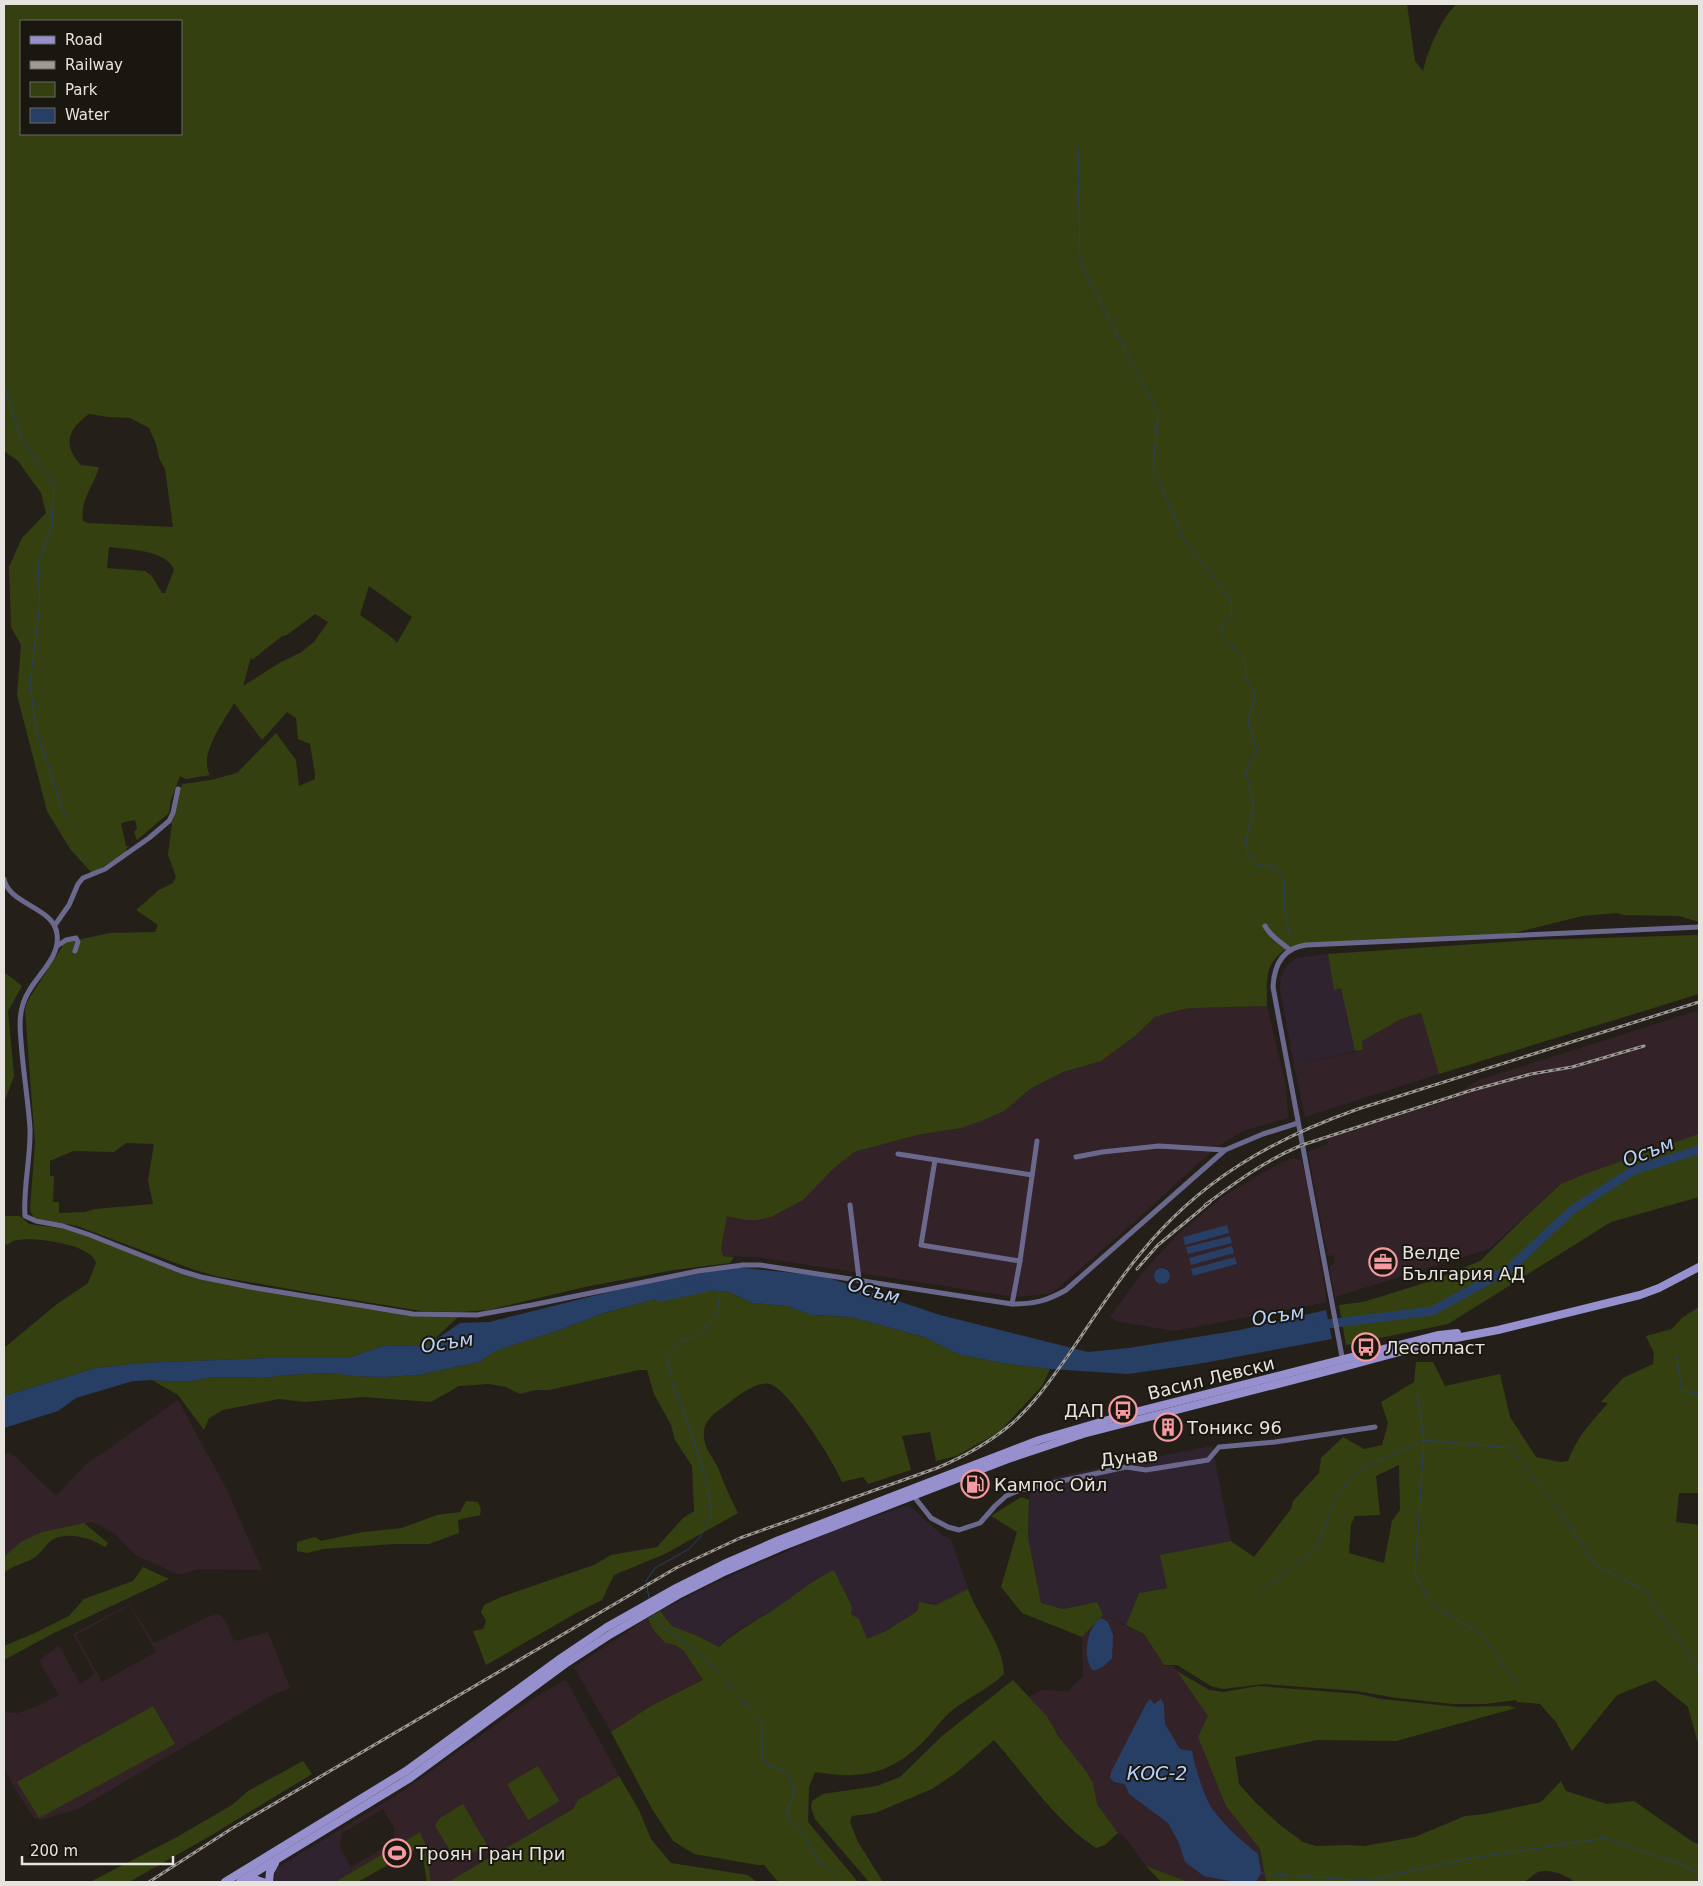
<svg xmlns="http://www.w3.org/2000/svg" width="1703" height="1886" viewBox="0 0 1703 1886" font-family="'DejaVu Sans',sans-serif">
<rect width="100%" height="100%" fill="#242019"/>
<g fill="#302330">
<path d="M1328,954L1334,989L1341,988L1355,1051L1294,1065L1280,989L1281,977L1287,965L1297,958Z"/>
<path d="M1212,1446L1231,1541L1161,1555L1167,1588L1139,1593L1126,1625L1103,1615L1097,1602L1063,1609L1041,1603L1028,1537L1030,1485L1068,1474Z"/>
<path d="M908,1505L942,1535L951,1539L968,1589L936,1605L926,1602L916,1612L886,1631L867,1639L863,1633L772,1610L734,1633L718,1647L698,1636L672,1626L660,1611L711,1585L788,1551L836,1530Z"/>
<path d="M331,1835L352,1872L335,1882H274L275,1869Z"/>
</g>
<g fill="#342229" fill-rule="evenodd">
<path d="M1267,1006L1286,1086L1288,1118L1243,1131L1215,1148L1131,1225L1052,1293L1015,1297L757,1257L723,1256L721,1249L727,1216L745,1220H757L832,1170L854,1152L917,1135L961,1128L1019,1098L1030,1089L1063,1072L1101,1061L1135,1036L1155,1017L1183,1009L1195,1008Z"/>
<path d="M1699,1011V1137L1561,1184L1489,1249L1335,1297L1330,1270V1266L1335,1262L1333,1255L1329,1256L1326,1251H1328L1324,1238L1308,1152L1328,1144L1326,1138L1457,1098V1093L1479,1080L1675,1018V1017Z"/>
<path d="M1421,1013L1439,1074L1305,1117L1294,1065L1363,1050L1361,1041L1403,1018Z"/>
<path d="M1293,1158L1301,1160L1305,1173L1327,1302L1174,1331L1116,1321L1110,1317L1142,1273L1178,1234L1225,1195L1280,1163ZM1227,1225L1229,1233L1185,1244L1183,1237ZM1229,1236L1232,1243L1186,1247ZM1235,1257L1237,1264L1193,1276L1192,1269ZM1163,1267L1168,1269L1170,1273L1163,1284H1161L1155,1280L1154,1273L1157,1269Z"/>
<path d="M178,1400L228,1492L262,1570L200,1569L179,1575L135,1555L114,1533L92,1522L56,1529L4,1558V1454L10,1452L56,1496L84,1466Z"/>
<path d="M130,1604L154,1643L210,1616L220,1614L226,1622L233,1639L236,1641L268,1632L290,1688L269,1697L78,1809L41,1820L34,1818L15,1789L4,1767V1712L17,1713L30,1709L59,1695L39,1661L59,1645L80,1684L95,1674L73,1634ZM130,1605L156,1652L102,1682L76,1635Z"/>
<path d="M1103,1615L1144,1634L1164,1665L1173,1666L1183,1678L1208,1716L1226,1806L1260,1849L1266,1881L1263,1882H1188L1146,1866L1124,1836L1118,1833L1097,1804L1093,1783L1058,1736L1047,1716L1029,1697L1041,1690L1068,1691L1083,1676L1082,1637Z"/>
<path d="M648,1618L652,1628L665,1643L675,1645L684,1651L703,1680L651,1706L611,1732L574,1667Z"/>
<path d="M566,1680L619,1776L578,1800L573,1809L448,1882H431L425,1844L420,1832L352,1872L331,1835L400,1793L529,1701L559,1683ZM383,1809L394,1828V1842L351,1867L340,1847L342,1833Z"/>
</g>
<g fill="#34400f" fill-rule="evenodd">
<path d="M4,4H1407L1415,61L1423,71C1427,52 1442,16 1457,4H1699V922L1679,916L1623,915L1617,913L1582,916L1514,933L1286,949C1263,965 1267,981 1267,1006L1195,1008L1183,1009L1155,1017L1135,1036L1101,1061L1063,1072L1030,1089L1004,1111L981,1121L961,1128L917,1135L854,1152L832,1170L803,1200L771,1217L757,1220H745L727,1216L721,1249L723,1256L734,1257L730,1263L674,1270L585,1287L488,1310L459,1312L422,1311L329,1296L215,1276L189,1268L77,1226L34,1218L30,1210L35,1143L25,1010L27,1002L62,947V943L110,933L155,932L158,925L136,910L159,890L173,883L176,877L168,855L172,824L169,819L172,813L175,795L183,784L211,780L237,773L276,733L296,760L299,786L315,779V774L310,744L298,739L296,718L287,712L262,740L234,703C224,722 198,754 210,775L186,779L180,776L171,800L169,813L137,840L134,832L137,828L135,820L121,823L126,846L129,847L126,849L127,852L92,873L70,849L47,811L17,695L21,645L11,627L9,567L22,538L46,513L41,493L18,461L4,451ZM21,21H181V134H21ZM89,414L109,417L130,418L149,428L156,444L159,458L165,469L173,527L88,523L83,521C80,500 93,487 99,468L98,467L81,465C62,445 68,429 89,414ZM109,547C127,549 167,550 174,570L165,593H162L152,576L145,571L107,568ZM369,586L412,617L397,643L394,639L360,615ZM315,614L328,622L314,642L300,653L281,662L243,686L251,657L252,660L282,636L287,635ZM126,1143L154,1144L148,1180L153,1204L95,1209L85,1212L59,1213V1202H53L54,1176H50V1161L73,1151L114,1152Z"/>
<path d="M1699,935V994L1439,1074L1421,1013L1403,1018L1362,1041L1363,1050L1355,1051L1341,988L1334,990L1328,954L1534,940Z"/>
<path d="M4,972L22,986L8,1011L14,1076L4,1103Z"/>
<path d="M1699,1134V1197L1611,1222L1448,1324L1346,1345L1339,1305L1363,1302L1434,1280L1480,1261L1523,1219L1561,1184L1585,1174Z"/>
<path d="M4,1216H20L29,1224L66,1229L202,1277L398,1312L458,1317L428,1345L383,1346L348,1358H269L140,1363L96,1368L4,1396V1348L57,1304L88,1283L96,1263C92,1244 34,1237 18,1240C14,1240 10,1243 7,1245L4,1243Z"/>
<path d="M693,1289L729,1292L752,1303L787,1306L811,1315L851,1317L924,1337L958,1354L1002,1363L1050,1369L1042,1386L999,1432L956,1456L936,1461L930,1432L902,1436L911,1470L868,1484L863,1477L842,1482C835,1463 788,1389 770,1384C755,1381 738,1396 726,1405C715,1413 702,1421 704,1437C705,1450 713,1457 718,1468C724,1483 730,1498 738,1513L665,1554L614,1575L602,1600L578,1612L486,1665L473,1631L483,1629L486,1621L481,1612L484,1605L501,1597L594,1565L611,1555L657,1547L683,1518L694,1511L692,1466L675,1440L671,1425L654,1394L647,1370H639L549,1390H535L520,1394L506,1387L489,1384L459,1386L431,1402L363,1397L305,1402L279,1399L223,1410L209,1418L204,1430L178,1395L152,1380L186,1382L213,1377L264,1378L285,1375L332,1373L353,1376L384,1377L418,1375L479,1362L494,1351L560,1330L604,1313Z"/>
<path d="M1699,1307V1493H1679L1676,1522L1699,1525V1747L1688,1707L1655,1680L1617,1695L1572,1751L1556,1722L1540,1704L1517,1702L1516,1700L1486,1704H1453L1397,1698L1356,1691L1265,1684L1223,1689L1211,1686L1177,1665H1164L1144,1634L1126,1625L1139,1593L1167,1588L1160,1555L1231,1541L1254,1557L1291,1509L1293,1501L1319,1473L1321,1458L1343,1437L1364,1449L1382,1445L1388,1423L1381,1402L1414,1382L1416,1362H1433L1445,1386L1500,1374L1510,1417L1536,1457L1560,1462L1568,1461C1578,1435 1590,1424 1608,1403L1601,1402L1623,1378L1653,1364L1654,1353L1646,1336L1672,1329L1682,1318ZM1399,1465L1400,1510L1392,1521L1384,1563L1349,1553L1351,1524L1355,1516L1380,1515L1376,1476Z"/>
<path d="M1021,1497L1029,1500L1028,1537L1041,1603L1063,1609L1097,1602L1103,1615L1082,1637L1022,1613L1001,1587L1017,1532L991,1516Z"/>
<path d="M466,1501L478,1502L481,1509L480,1515L458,1520L459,1533L429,1544H394L323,1549L307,1553L297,1551V1542L315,1537L321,1541L363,1532L402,1528L437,1515L460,1512Z"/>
<path d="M84,1523L108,1543L105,1547C91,1538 67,1531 52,1540C45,1545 40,1555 32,1559C23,1564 12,1566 4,1573V1557L21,1542L42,1532Z"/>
<path d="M143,1567L169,1579L54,1633L4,1660V1646L37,1632L69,1616L84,1599L133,1581Z"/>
<path d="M834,1570L852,1607L851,1614L859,1619L867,1639L886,1631L916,1612L918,1609L919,1602L936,1605L968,1589C978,1618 1003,1642 1004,1674C986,1691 968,1697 950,1712C939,1722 930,1736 919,1746C885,1776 858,1779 815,1772L809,1787L808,1822L858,1882H778L764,1865H758L694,1854L673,1841L652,1809L611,1732L651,1706L703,1680L684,1651L675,1645L665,1643L652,1628L648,1618L660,1611L672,1626L698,1636L719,1647C735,1632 754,1622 773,1610C793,1597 812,1580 834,1570Z"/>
<path d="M1177,1671L1209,1690L1223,1692L1258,1686L1359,1694L1381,1699L1459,1707L1509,1706L1516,1708L1396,1741L1317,1740L1235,1757L1239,1784L1256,1803L1280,1825L1303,1842L1316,1846L1348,1845L1364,1846L1415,1837L1465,1816L1485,1814L1541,1802L1561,1781L1566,1791L1607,1804L1634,1801L1693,1842L1699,1844V1882H1574C1565,1874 1550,1869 1538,1872C1533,1874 1529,1880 1524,1882H1263L1266,1881L1260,1849L1226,1806L1198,1737L1208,1716Z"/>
<path d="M1013,1680L1047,1716L1058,1736L1085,1770L1093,1783L1097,1804L1118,1833L1105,1845L1096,1848C1055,1821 1026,1776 994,1740L956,1773L932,1789L875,1813L852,1816L850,1822L858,1842L883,1882H869L815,1819L811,1807L812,1801L823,1794L877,1786L900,1777L942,1736Z"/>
<path d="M153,1706L175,1744L39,1818L17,1782Z"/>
<path d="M303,1761L312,1774L210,1836L129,1882H90L177,1837L232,1805L248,1791Z"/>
<path d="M538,1766L559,1800L558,1802L528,1820L507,1784Z"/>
<path d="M619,1776L639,1810L651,1839L671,1863L748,1875L757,1882H448L573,1809L578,1800Z"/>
<path d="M463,1804L487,1845L457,1862L435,1826L440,1818Z"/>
<path d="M420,1832L425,1844L431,1882H427L421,1846L358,1882H335Z"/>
<path d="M1146,1866L1188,1882H1161Z"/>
</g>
<g fill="#273f65">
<path d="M1227,1225L1229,1233L1185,1245L1183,1237Z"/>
<path d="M1230,1236L1232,1243L1188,1254L1186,1247Z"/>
<path d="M1232,1246L1234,1253L1191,1265L1189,1258Z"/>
<path d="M1235,1257L1237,1264L1193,1276L1191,1269Z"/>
<path d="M734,1267L823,1276L940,1315L1088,1352L1129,1348L1240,1330L1326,1310L1332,1339L1198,1364L1128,1374L1050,1369L1002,1363L958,1354L924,1337L851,1317L811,1315L787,1306L752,1303L729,1292L693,1289L604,1313L560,1330L495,1351L479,1362L418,1375L384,1377L353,1376L332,1373L285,1375L264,1378L213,1377L186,1382L152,1380L133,1381L76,1398L58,1411L4,1428V1396L96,1368L140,1363L269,1358H348L383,1346L428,1345L460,1323L489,1322L629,1287Z"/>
<circle cx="1162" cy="1276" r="8"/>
<path d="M1101,1618L1108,1622L1113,1635L1112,1658L1103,1667L1093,1671C1082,1658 1086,1628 1101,1618Z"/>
<path d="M1150,1699L1154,1704L1161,1699L1164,1705L1165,1724L1180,1749L1192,1751C1194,1764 1205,1800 1213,1810C1226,1827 1241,1841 1258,1854L1261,1873L1256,1882H1234L1204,1876L1185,1862L1179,1843L1168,1823L1129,1794L1125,1784L1114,1782L1110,1778L1111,1772L1146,1704Z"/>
</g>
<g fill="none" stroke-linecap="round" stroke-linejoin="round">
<g stroke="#273f65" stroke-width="1">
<path d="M1078,147L1080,262L1158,413L1153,467L1184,539L1231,601L1232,614L1221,626L1224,637L1245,660L1246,679L1255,694L1248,722L1257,752L1246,771L1254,808L1246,841L1248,854L1257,864L1275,867L1285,880L1284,905L1290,936"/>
<path d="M4,385L21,438L54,486L52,526L38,564L40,603L30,684L36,729L66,819"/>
<path d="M1676,1354L1682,1391L1699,1393"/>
<path d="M1417,1392L1424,1440L1510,1448L1564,1516L1594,1564L1644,1590L1699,1670"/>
<path d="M1260,1592L1316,1549L1334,1500L1358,1470L1424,1440L1415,1574L1433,1605L1483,1636L1517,1685"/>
<path d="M649,1598L646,1581L655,1568L689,1549L700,1537L712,1516L707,1485L694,1440L674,1387L666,1360L678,1342L701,1333L717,1314L720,1292"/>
<path d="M652,1613L660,1624L704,1657L762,1722V1758L771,1767L786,1772L795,1789L791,1803L787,1808V1816L792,1825L801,1831L818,1860L839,1882"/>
<path d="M1261,1873L1366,1881L1465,1859L1606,1838L1683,1865L1699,1873"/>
<path d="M1284,1876V1882"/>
</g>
<g stroke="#273f65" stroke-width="9">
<path d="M660,1297L708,1287"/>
<path d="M1319,1325L1432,1311L1509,1269L1572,1210L1634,1170L1699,1150"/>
</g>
<g stroke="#6b688e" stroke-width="5">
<path d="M4,879C9,905 54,907 57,934C61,961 30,979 23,1004C19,1016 20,1029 21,1041C23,1071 28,1099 30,1128C31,1157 23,1187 25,1216L36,1221L63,1226L90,1235L181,1271L201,1277L250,1287L413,1314L477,1315L532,1305L698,1271L743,1265H760L1012,1304C1034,1304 1047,1301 1066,1290L1225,1150L1263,1134L1298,1123"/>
<path d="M55,925L69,905L78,884L83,878L105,869L149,838L169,821L173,813L178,789"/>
<path d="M1265,926C1271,937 1281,942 1290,950"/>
<path d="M57,946L66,940L76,938L78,942L75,951"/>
<path d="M898,1154L1032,1175"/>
<path d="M1076,1157L1102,1152L1159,1146L1225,1150"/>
<path d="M935,1160L921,1245L1020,1261"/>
<path d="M850,1205L859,1279"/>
<path d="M1012,1304L1020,1261L1037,1141"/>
<path d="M1343,1362L1273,987C1274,965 1283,948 1306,945L1699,927"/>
<path d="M912,1494L931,1518L948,1527L959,1530L980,1523L995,1506L1006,1496L1020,1490L1126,1467L1146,1470L1208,1460L1219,1447L1275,1442L1375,1427"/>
</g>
<g stroke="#9690ce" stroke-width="8">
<path d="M246,1879L257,1880L263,1882"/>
<path d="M225,1882L406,1771L561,1658L607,1627L676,1588L724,1564L779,1540L1039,1440L1128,1414L1439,1335L1457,1333"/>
<path d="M240,1882L410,1778L565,1664L611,1634L678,1595L726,1571L781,1547L1008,1459L1083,1434L1344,1367L1440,1341L1498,1330L1640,1295L1659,1288L1699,1267"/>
<path d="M269,1882L270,1872L275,1863"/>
</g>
<g stroke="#9e9b96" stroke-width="3">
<g id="rail">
<path d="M1205,1205C1236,1182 1266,1160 1302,1145L1469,1091L1531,1074L1572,1067L1644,1046"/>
<path d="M1137,1269L1158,1245L1210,1202"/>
<path d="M149,1882L231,1829L676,1568L740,1538L937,1468C963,1457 987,1444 1009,1426C1032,1407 1050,1381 1067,1357C1091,1322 1113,1287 1140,1254C1199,1181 1270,1140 1358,1109L1699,1002"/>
</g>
</g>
<use href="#rail" stroke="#1a1710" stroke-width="1" stroke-dasharray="4" stroke-linecap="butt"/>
</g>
<defs>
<g id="office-ring" transform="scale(1.4375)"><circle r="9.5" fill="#1a1710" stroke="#f49aa0" stroke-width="1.5"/><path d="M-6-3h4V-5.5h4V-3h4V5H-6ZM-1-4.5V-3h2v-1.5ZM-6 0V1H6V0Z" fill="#f49aa0"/></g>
<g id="bus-ring" transform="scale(1.4375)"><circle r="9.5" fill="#1a1710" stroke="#f49aa0" stroke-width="1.5"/><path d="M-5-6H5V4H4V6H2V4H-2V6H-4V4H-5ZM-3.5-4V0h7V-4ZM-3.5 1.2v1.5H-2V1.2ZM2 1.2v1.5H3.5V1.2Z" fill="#f49aa0"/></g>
<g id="building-ring" transform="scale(1.4375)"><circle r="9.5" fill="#1a1710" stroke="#f49aa0" stroke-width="1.5"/><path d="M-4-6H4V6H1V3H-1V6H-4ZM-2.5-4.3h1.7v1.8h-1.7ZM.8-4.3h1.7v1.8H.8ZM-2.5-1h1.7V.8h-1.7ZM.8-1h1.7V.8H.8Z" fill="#f49aa0"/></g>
<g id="fuel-ring" transform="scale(1.4375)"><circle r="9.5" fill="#1a1710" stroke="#f49aa0" stroke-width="1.5"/><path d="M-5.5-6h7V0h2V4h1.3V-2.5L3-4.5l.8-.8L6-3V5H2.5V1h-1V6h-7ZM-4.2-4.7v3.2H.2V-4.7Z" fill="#f49aa0"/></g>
<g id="stadium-ring" transform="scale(1.4375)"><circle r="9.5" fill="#1a1710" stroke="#f49aa0" stroke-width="1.5"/><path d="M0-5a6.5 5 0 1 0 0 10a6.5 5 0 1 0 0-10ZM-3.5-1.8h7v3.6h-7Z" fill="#f49aa0"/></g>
</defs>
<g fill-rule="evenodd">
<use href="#office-ring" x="1383" y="1262"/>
<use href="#bus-ring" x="1366" y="1347"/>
<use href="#bus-ring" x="1123" y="1410"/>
<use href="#building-ring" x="1168" y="1427"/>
<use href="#fuel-ring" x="975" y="1484"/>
<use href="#stadium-ring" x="397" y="1853"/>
</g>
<g text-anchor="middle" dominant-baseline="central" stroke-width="4" stroke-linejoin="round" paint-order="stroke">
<g font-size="18" fill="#e7e4e0" stroke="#1a1710" text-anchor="start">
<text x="1402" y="1252">Велде<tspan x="1402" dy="21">България АД</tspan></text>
<text x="1385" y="1347">Лесопласт</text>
<text x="1104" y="1410" text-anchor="end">ДАП</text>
<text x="1187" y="1427">Тоникс 96</text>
<text x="994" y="1484">Кампос Ойл</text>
<text x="416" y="1853">Троян Гран При</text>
</g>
<g font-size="18" fill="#e7e4e0" stroke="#1a1710">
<text transform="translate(1211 1378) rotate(-14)">Васил Левски</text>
<text transform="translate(1129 1457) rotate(-6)">Дунав</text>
</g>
<g font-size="19" font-style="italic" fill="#b9d2fa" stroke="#1a1710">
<text transform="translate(1648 1151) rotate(-21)">Осъм</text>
<text transform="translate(874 1290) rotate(16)">Осъм</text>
<text transform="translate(1278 1315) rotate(-8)">Осъм</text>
<text transform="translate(447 1342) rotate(-8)">Осъм</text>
<text x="1157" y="1773">КОС-2</text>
</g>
</g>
<rect width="1703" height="1886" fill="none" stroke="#e7e4e0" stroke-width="10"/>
<rect x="20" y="20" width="162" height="115" fill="#1a1710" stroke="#6c6963"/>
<rect x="30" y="36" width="25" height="8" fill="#9690ce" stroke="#6c6963"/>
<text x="65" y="45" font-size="15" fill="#e7e4e0">Road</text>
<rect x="30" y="61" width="25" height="8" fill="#9e9b96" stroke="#6c6963"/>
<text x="65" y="70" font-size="15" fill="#e7e4e0">Railway</text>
<rect x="30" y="82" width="25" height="15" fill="#34400f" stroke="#6c6963"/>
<text x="65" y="95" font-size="15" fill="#e7e4e0">Park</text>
<rect x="30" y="108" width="25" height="15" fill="#273f65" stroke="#6c6963"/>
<text x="65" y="120" font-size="15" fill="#e7e4e0">Water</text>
<path d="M22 1856v8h151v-8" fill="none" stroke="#e7e4e0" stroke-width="2.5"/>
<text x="30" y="1856" font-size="15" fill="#e7e4e0" stroke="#1a1710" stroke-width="4" paint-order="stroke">200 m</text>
</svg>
